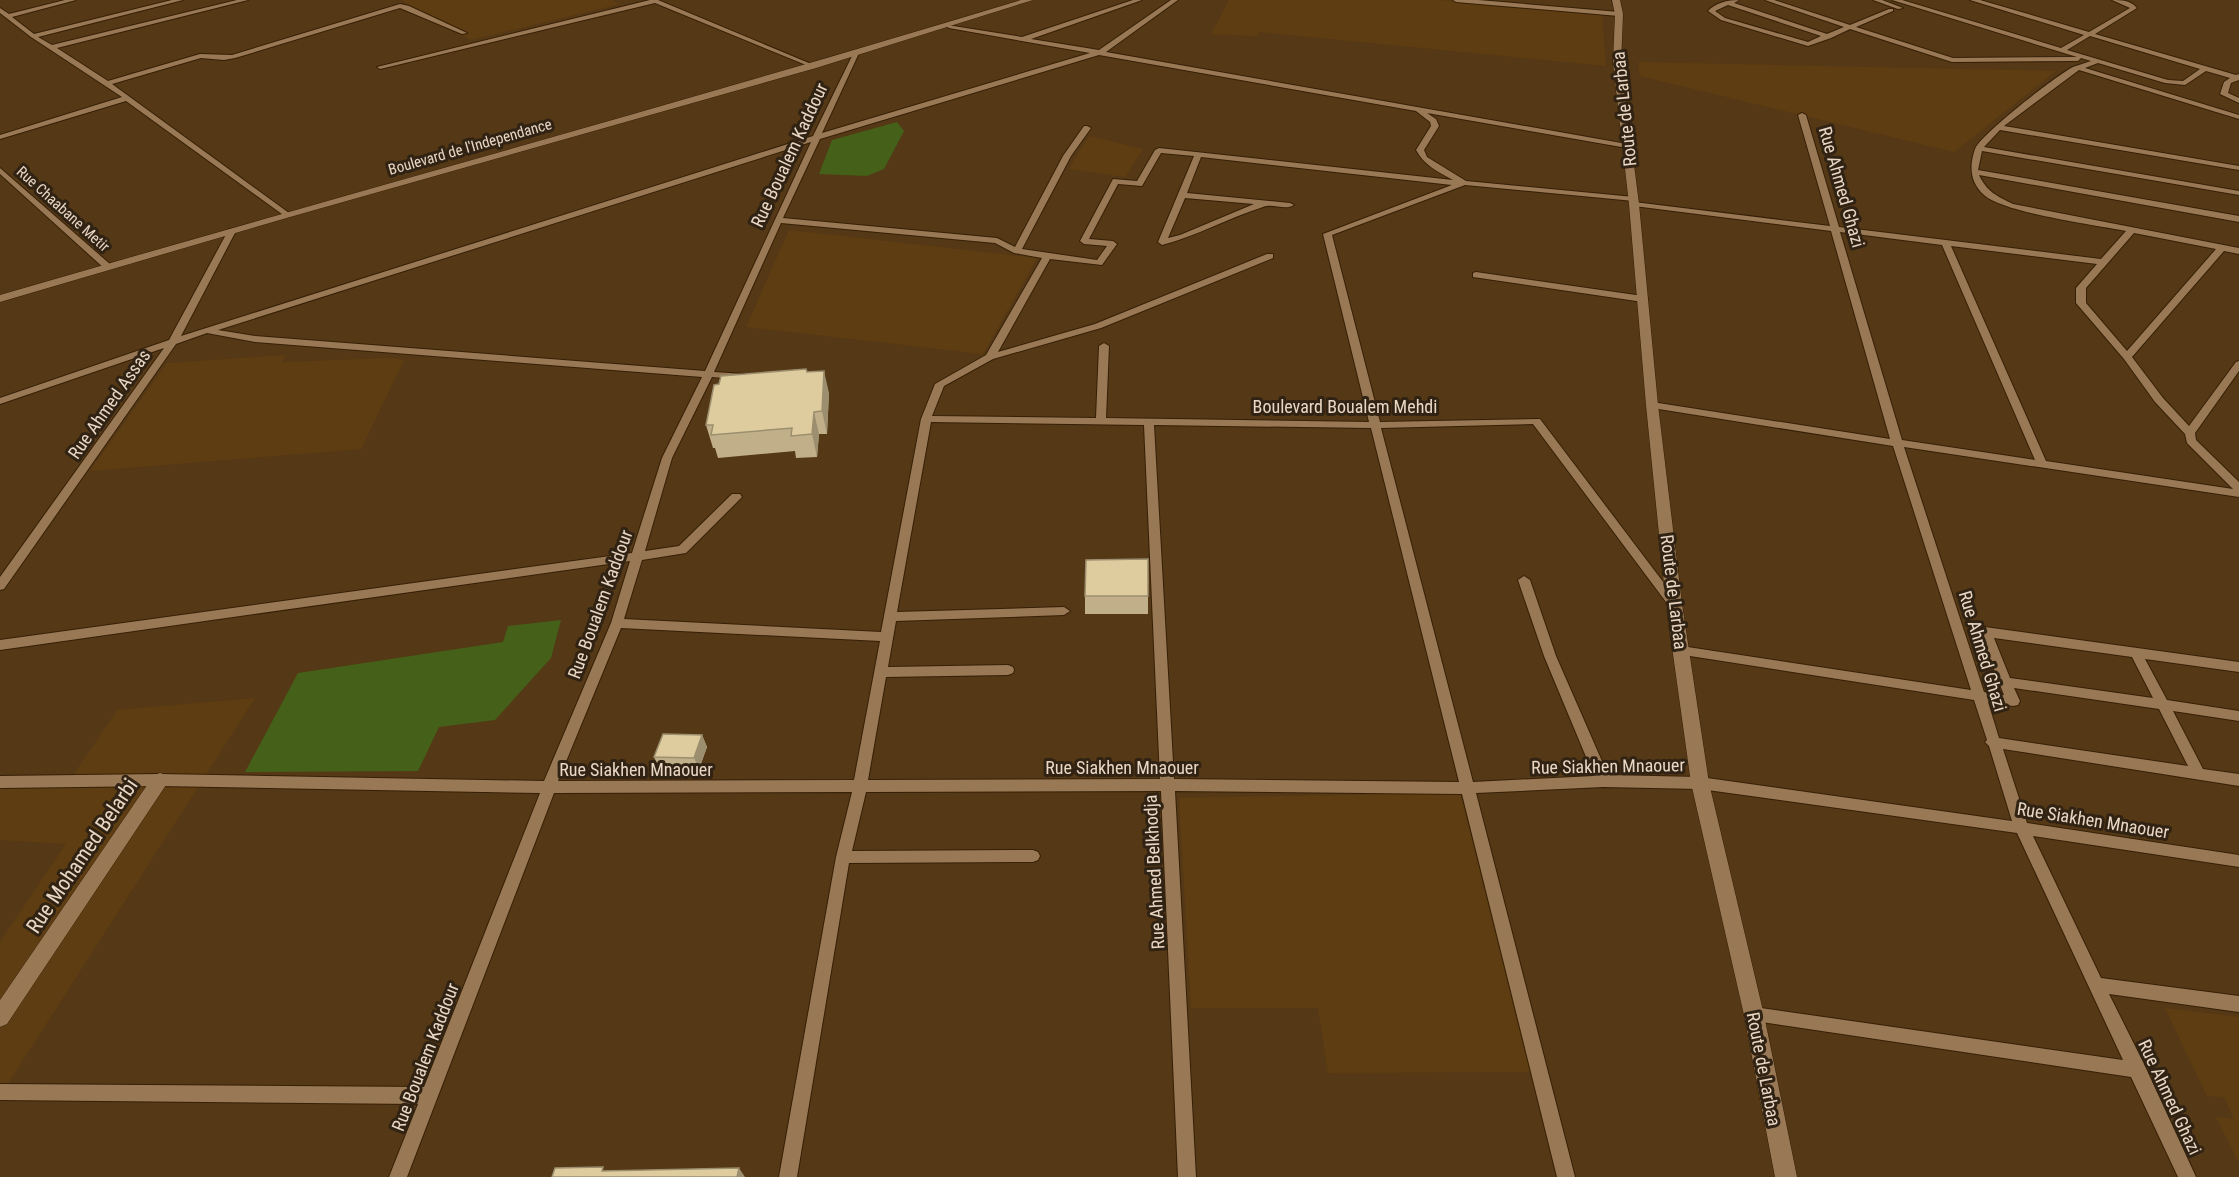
<svg xmlns="http://www.w3.org/2000/svg" width="2239" height="1177" viewBox="0 0 2239 1177" font-family="'Roboto Condensed',sans-serif">
<rect width="100%" height="100%" fill="#553815"/>
<g fill="#5f3d12">
<path d="M401,0H611L620,4L471,40Z"/>
<path d="M1229,0H1440L1602,15L1606,66L1260,32L1257,36L1211,34Z"/>
<path d="M1638,62L2056,71L1954,152L1640,76Z"/>
<path d="M1089,136L1143,149L1125,177L1069,169Z"/>
<path d="M789,230L1037,258L983,354L746,327Z"/>
<path d="M286,355L282,362L389,358L404,360L361,449L90,471L167,363Z"/>
<path d="M255,698L0,1096V942L66,844L0,840V788L66,786L117,710Z"/>
<path d="M1460,793L1530,1072L1328,1073L1318,1008H1191L1179,798Z"/>
<path d="M2165,1008L2239,1017V1163L2216,1117L2234,1119L2224,1097L2207,1096Z"/>
</g>
<g fill="#446019">
<path d="M897,122L904,131L884,169L867,176L819,174L832,140Z"/>
<path d="M561,620L551,658L495,720L439,727L418,771L245,772L298,673L503,642L508,626Z"/>
</g>
<g fill="none" stroke-linecap="round" stroke-linejoin="round">
<g stroke="#362006" stroke-width="2">
<g id="street">
<path d="M65,0H76L12,17L34,34L172,0H183L38,37L52,45L237,0H248L57,48L108,81L200,54L232,55L400,4L409,6L467,33L462,34L400,8L235,58L224,60L201,58L112,84L289,213V217H286L126,101L0,139V135L122,97L31,37L0,13V8L9,14Z"/>
<path d="M650,0H658L816,66L811,67L655,3L380,69L377,67Z"/>
<path d="M1133,0H1142L1031,39L1099,50L1171,0H1178L1106,52L1627,144L1631,146L1627,148L1427,113L1436,119L1439,126L1424,150L1427,157L1466,181L1634,197L1638,199L1634,201L1465,185L1332,235L1380,422L1540,419L1679,603L1677,606H1669L1533,424L1381,428L1473,782L1594,776L1544,656L1518,580L1524,576L1530,580L1556,656L1608,775L1700,777L2012,821L1989,746L1985,742L1987,740L1974,700L1677,654L1675,651L1677,648L1681,646L1971,690L1893,446L1652,408L1647,405L1652,402L1890,439L1831,231L1634,206L1630,204L1634,202L1830,226L1798,115L1802,113L1806,115L1839,227L2101,259L2126,231C2096,225 2004,213 1984,195C1970,183 1969,166 1975,149C1980,135 2057,75 2073,67C2079,65 2085,63 2091,61L2081,58L2078,61L1952,62L1850,29L1831,38L1808,46L1721,20L1708,11C1715,3 1728,0 1739,0L1734,3L1827,34L1844,27L1765,0H1774L1850,25L1889,9H1893V11L1856,27L1953,58L2077,57L1892,0H1902L2061,48L2084,35L1970,0H1980L2089,32L2130,8L2112,0C2122,0 2130,0 2137,8L2095,34L2236,75L2239,74V80L2231,83L2228,93L2239,98V103L2220,94L2224,82L2230,78L2206,71L2185,85L2165,83L2098,63L2085,68L2239,115V119L2079,70L2004,126L2239,166V170L2000,130L1984,147L2239,191V195L1982,151L1978,170L2239,216V222L1979,175C1987,192 1997,196 2013,204L2239,248V254L2224,251L2132,357L2163,398L2189,426L2236,362L2239,361V371L2195,433L2196,440L2239,482V497L1904,447L1984,692L2004,695L1979,632L1981,629L1985,627L2239,662V672L2145,659L2167,700L2239,711V721L2173,711L2203,769L2239,774V786L2003,749L2027,823L2239,855V867L2033,836L2101,978L2239,996V1012L2109,994L2144,1064L2196,1177H2178L2131,1077L1748,1020L1746,1015L1748,1010L1754,1007L2123,1060L2017,833L1700,789L1603,787L1476,793L1575,1177H1557L1462,794L1175,791L1196,1177H1178L1161,791L866,792L852,851L1033,850L1038,852L1040,856L1038,860L1033,862L849,863L797,1177H779L836,857L852,792L554,793L407,1177H389L418,1104L0,1100V1084L424,1087L540,793L160,786L0,788V776L160,774L544,781L611,623L630,561L0,650V640L632,553L662,458L702,377L255,342L207,333L176,344L4,589L0,590V577L164,348L0,404V398L169,340L229,229L236,231L181,336L813,136L854,52L859,53L822,133L1090,53L949,28L946,26L947,25L1022,37ZM1728,5L1821,36L1808,42L1725,18L1715,11ZM2090,36L2200,69L2183,81L2168,80L2067,50ZM1099,55L1416,111L1430,122L1431,126L1416,150C1424,165 1438,172 1453,180L1159,148L1155,150L1137,181L1113,179L1080,241L1084,244L1107,246L1097,260L1022,249L1071,156L1091,128L1087,126H1084L1063,156L1015,247L997,238L783,218L820,139ZM811,142L705,371L255,336L218,330ZM1161,153L1194,156L1158,242L1162,245C1197,236 1228,218 1263,207C1273,203 1285,211 1294,205L1290,203L1187,193L1201,157L1452,185L1323,234L1369,422L1106,418L1109,346L1104,343L1099,346L1096,418L932,416L944,386L993,359L1101,328L1273,258V254H1267L1095,324L998,352L1050,259L1102,265L1117,244L1113,241L1089,239L1118,184L1142,186ZM1185,198L1254,204L1180,235L1168,238ZM781,223L995,243L1014,253L1042,258L986,355L935,384L921,419L881,632L624,619L642,560L686,553L742,497L740,494H732L679,546L645,551L672,458L712,377L744,380L749,377L744,374L714,372ZM1840,232L1942,245L2035,460L1902,440ZM2134,233L2216,249L2127,351L2086,303V288ZM1951,246L2097,264L2076,288V303L2124,359L2155,402L2185,434L2187,443L2233,489L2046,461ZM931,422L1144,425L1160,779L868,780L886,677L1008,675L1013,673L1014,670L1013,667L1008,665L888,667L896,621L1064,615L1070,611L1064,607L897,612ZM1154,425L1371,428L1459,782L1174,779ZM621,628L880,641L854,780L558,781ZM1994,638L2132,657L2153,698L2010,678ZM2014,688L2159,709L2188,766L1999,738L1988,702L2013,706L2018,705L2020,701Z"/>
<path d="M1453,0H1478L1619,12L1622,14L1619,16L1456,2Z"/>
<path d="M1873,0H1882L1903,8L1898,9Z"/>
<path d="M0,168L111,265V269H105L0,174Z"/>
<path d="M1476,272L1643,296L1648,299L1643,302L1473,277V273Z"/>
</g>
</g>
<g stroke="#362006" stroke-width="1">
<g id="secondary">
<path d="M1021,0H1033L816,68L290,217L0,302V295C340,196 682,103 1021,0Z"/>
<path d="M1612,0H1620L1623,14L1621,63L1639,204L1658,405L1682,604L1709,783L1764,1015L1797,1177H1775L1744,1015L1691,783L1666,604L1646,405L1629,204L1613,63L1615,14Z"/>
<path d="M160,773L166,775L169,780L166,785L7,1024L0,1027V1000L154,775Z"/>
</g>
</g>
<use href="#street" fill="#997855" fill-rule="evenodd"/>
<use href="#secondary" fill="#997855" fill-rule="evenodd"/>
</g>
<g fill="#c0af88">
<path d="M807,372L829,393L827,434H819L817,457L796,458L795,451L718,458L715,448H713L706,425L719,384Z"/>
<path d="M1148,559V614H1085V596Z"/>
<path d="M702,735L707,747L699,769L659,768L654,757Z"/>
</g>
<g fill="#9c8f6f">
<path d="M824,371L829,393L827,434L822,411Z"/>
<path d="M814,412L819,434L817,457L812,434Z"/>
<path d="M702,735L707,747L699,769L694,758Z"/>
<path d="M739,1168L745,1177H737Z"/>
</g>
<g fill="#dfcc9e" stroke="#9c8f6f" stroke-width="1.5">
<path d="M806,369L807,372L824,371L822,411L814,412L812,434L791,436L792,428L711,435L713,425H706L714,385L719,384L721,376Z"/>
<path d="M1148,559V596H1085L1086,560Z"/>
<path d="M663,734L702,735L694,758L654,757Z"/>
<path d="M603,1167L602,1171L739,1168L737,1177H552L555,1168Z"/>
</g>
<g text-anchor="middle" dominant-baseline="central" stroke-width="6" stroke-linejoin="round" paint-order="stroke">
<g font-size="15" fill="#e9d7c4" stroke="#302314">
<text transform="translate(470 147) rotate(-16)">Boulevard de l'Independance</text>
<text transform="translate(63 209) rotate(42)">Rue Chaabane Metir</text>
</g>
<g font-size="18" fill="#e9d7c4" stroke="#302314">
<text transform="translate(1624 109) rotate(-96)">Route de Larbaa</text>
<text transform="translate(789 155) rotate(-65)">Rue Boualem Kaddour</text>
<text transform="translate(1842 187) rotate(74)">Rue Ahmed Ghazi</text>
<text transform="translate(109 404) rotate(-55)">Rue Ahmed Assas</text>
<text x="1345" y="406">Boulevard Boualem Mehdi</text>
<text transform="translate(1674 592) rotate(83)">Route de Larbaa</text>
<text transform="translate(600 604) rotate(-70)">Rue Boualem Kaddour</text>
<text transform="translate(1983 651) rotate(73)">Rue Ahmed Ghazi</text>
<text transform="translate(1608 766) rotate(-1)">Rue Siakhen Mnaouer</text>
<text x="1122" y="767">Rue Siakhen Mnaouer</text>
<text x="636" y="769">Rue Siakhen Mnaouer</text>
<text transform="translate(2093 820) rotate(9)">Rue Siakhen Mnaouer</text>
<text transform="translate(1154 872) rotate(-93)">Rue Ahmed Belkhodja</text>
<text transform="translate(425 1057) rotate(-69)">Rue Boualem Kaddour</text>
<text transform="translate(1764 1069) rotate(79)">Route de Larbaa</text>
<text transform="translate(2170 1097) rotate(65)">Rue Ahmed Ghazi</text>
</g>
<g font-size="21" fill="#e9d7c4" stroke="#302314">
<text transform="translate(82 856) rotate(-56)">Rue Mohamed Belarbi</text>
</g>
</g>
</svg>
